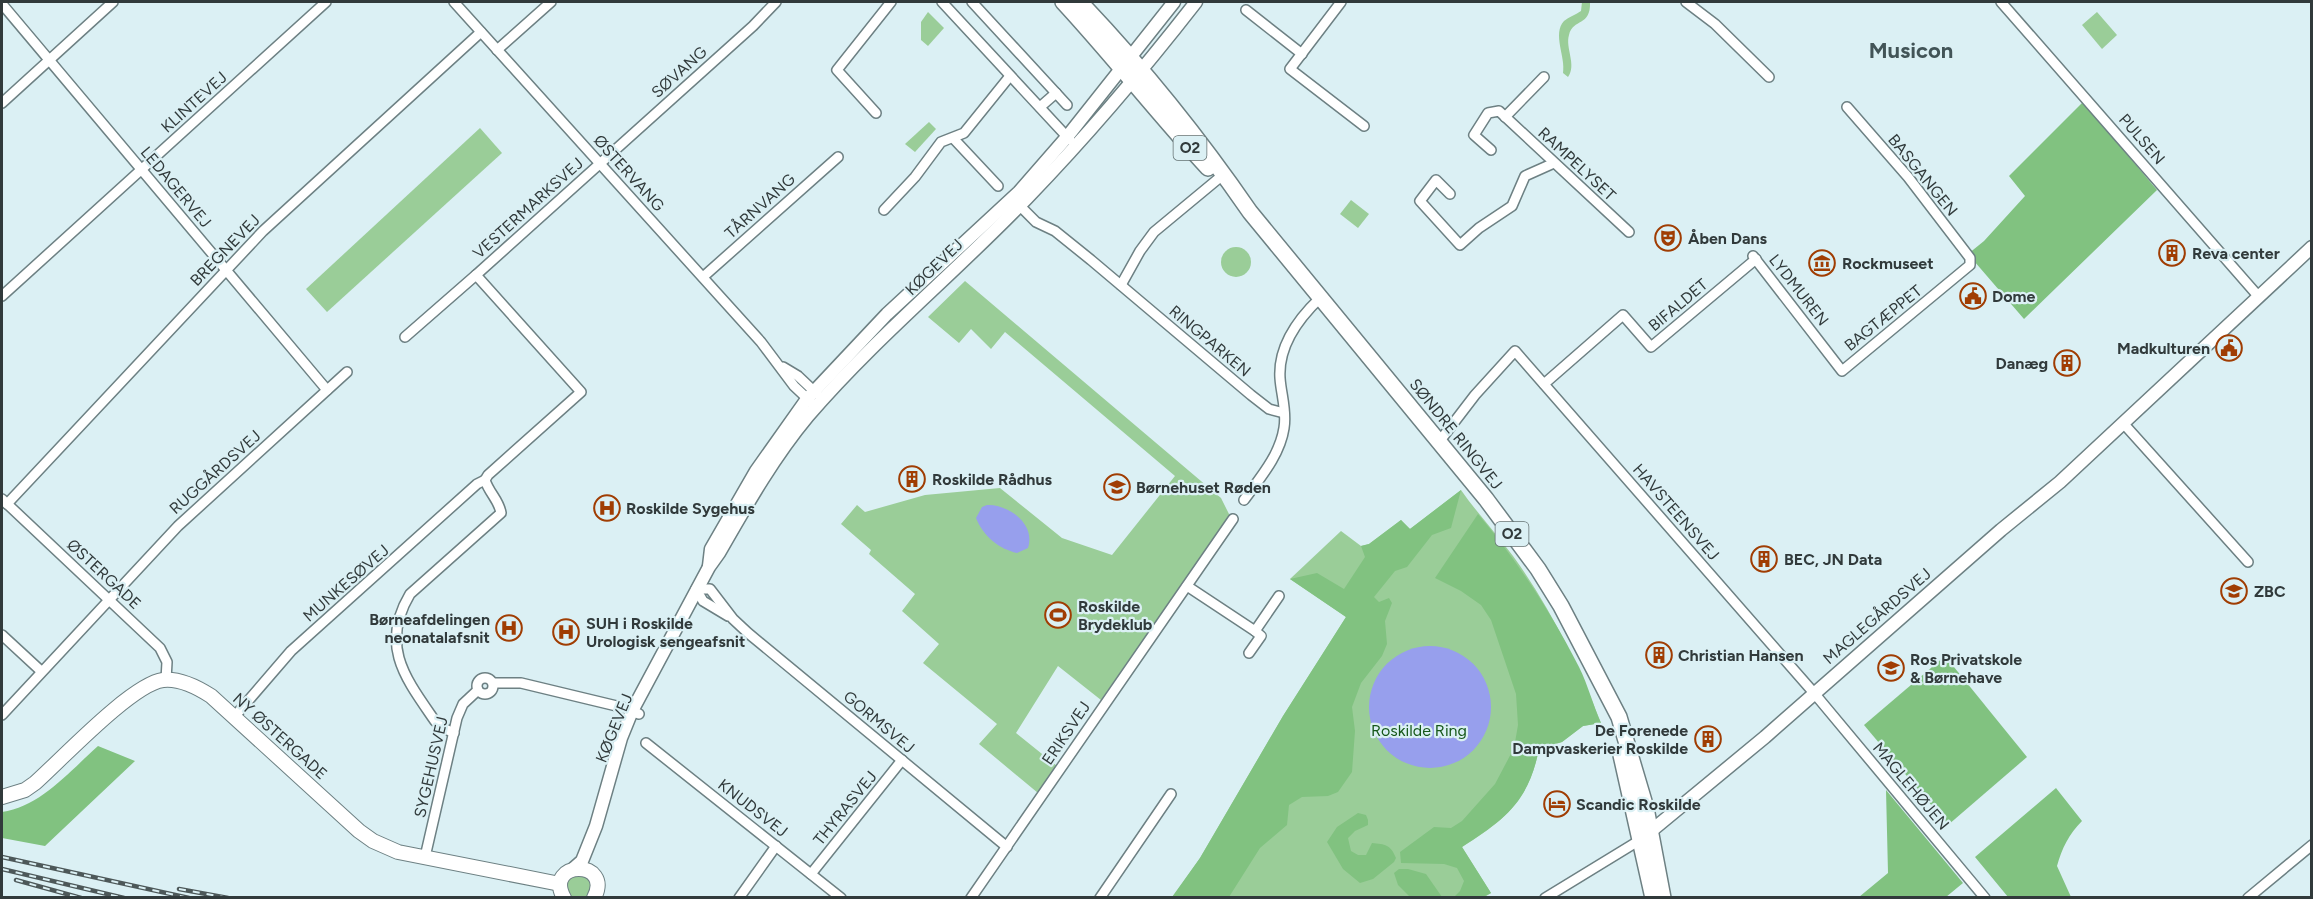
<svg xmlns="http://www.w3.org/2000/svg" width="2313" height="899" viewBox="0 0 2313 899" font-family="Figtree,sans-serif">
<rect width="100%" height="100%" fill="#dbf0f4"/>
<g fill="#9acd98">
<path d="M1582,2H1590C1591,27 1573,18 1569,35C1565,48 1577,65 1568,77L1563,73C1566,57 1552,34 1564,21C1569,17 1575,15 1581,11Z"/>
<path d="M928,12L944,28L928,46L921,40V22Z"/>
<path d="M2097,12L2117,35L2102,49L2082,25Z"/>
<path d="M929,122L936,129L915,152L905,144Z"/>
<path d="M480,128L502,153L327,312L306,289Z"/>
<path d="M1351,200L1369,214L1358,228L1340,214Z"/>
<circle cx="1236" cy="262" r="15"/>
<path d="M965,281L1221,498L1230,516L1101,700L1058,666L1016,733L1057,766L1038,793L979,744L997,724L923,663L939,644L902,611L915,594L869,554L871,550L841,524L857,505L865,512L925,495L1000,488L1062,538L1112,555L1175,476L1005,332L991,349L971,329L959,343L928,317Z"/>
<path d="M1461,490C1477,513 1496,533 1513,556C1550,607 1578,664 1601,723L1583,726L1562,742L1539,749C1529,800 1504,821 1462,847L1491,893L1483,898H1172L1200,858L1283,716L1346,617L1290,579L1341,531L1361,546L1369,544L1401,520L1410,529Z"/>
<circle cx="579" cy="887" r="12"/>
</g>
<g fill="#81c280">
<path d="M2083,102L2157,190L2024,319L1968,254L1984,241L2025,196L2009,176Z"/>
<path d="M1461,490L1451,528L1432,535L1407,567L1395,571L1374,597L1379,602L1389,598L1392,603L1385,621L1387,644L1382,656L1361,683L1352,707L1355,731L1352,772L1338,792L1328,796L1302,797L1289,805L1287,825L1260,848L1229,897H1172L1200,858L1283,716L1346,617L1290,579L1317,573L1344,589L1365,557L1361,546L1369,544L1401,520L1410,529Z"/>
<path d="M1478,514C1518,562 1551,612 1579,667C1588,685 1593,705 1601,723L1583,726L1562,742L1539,749C1528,803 1506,818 1462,847L1491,893L1483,897H1454L1460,891L1464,881L1457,868L1444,864L1401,863L1400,852L1434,827L1451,828L1462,821L1495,784L1514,748L1518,725L1516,694L1491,620L1481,605L1461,591L1435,578Z"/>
<path d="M1945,656L2027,757L1948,825L1864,725Z"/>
<path d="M98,746L135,761L45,846L2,838V812C40,807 70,771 98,746Z"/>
<path d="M2056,788L2082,821C2069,834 2062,848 2057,866L2071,897H2008L1975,857Z"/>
<path d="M1886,790L1963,883L1946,897H1859L1888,873Z"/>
<path d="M1358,813L1366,815L1368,820V825L1355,831L1348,838L1351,851L1358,855H1366L1372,843C1385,844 1391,845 1396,858L1394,862L1373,879L1360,883L1343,869L1327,842L1337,827Z"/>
<path d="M1399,869H1408L1426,874L1442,897H1410L1398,885L1394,873Z"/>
</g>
<g fill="#979fed">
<path d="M987,505C1008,504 1036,524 1028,548L1017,553C999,549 983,536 976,518L982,507Z"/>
<circle cx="1430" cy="707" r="61"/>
</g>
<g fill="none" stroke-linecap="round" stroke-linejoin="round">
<g stroke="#6d8083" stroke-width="12">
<g id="minor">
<path d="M454,2L761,342L794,386L811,402"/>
<path d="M942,2L1070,140"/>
<path d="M972,2L1067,105"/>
<path d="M1341,2L1290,69L1364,126"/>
<path d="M1686,2L1715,24L1769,77"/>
<path d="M2001,2L2259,297"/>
<path d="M2,4L327,390"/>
<path d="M1246,10L1302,54"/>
<path d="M497,50L551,2"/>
<path d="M2,103L113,2"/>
<path d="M1040,107L1056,93"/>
<path d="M876,113L837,70L891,2"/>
<path d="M1505,117L1544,77"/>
<path d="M953,138L998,186"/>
<path d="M1491,150L1474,135L1488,113L1499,111L1629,232"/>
<path d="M1450,194L1436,180L1420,201L1460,245L1479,228L1512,206L1525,176L1554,163"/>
<path d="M1017,203L1036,222L1055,231L1091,260L1251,395L1269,409L1284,413"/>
<path d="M884,210L915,177L941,142L964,133L1010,76"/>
<path d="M1753,256L1842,371L1970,265V258L1908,177L1847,107"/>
<path d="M703,277L838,157"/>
<path d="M1121,285L1140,251L1154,232L1224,174"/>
<path d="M2,296L326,2"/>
<path d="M405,337L476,275"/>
<path d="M783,367L798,376L817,394"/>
<path d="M1544,384L1623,315L1651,347L1756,259"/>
<path d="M2123,423L2248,562"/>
<path d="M1439,442L1475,395L1515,351L1814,693L1985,898"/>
<path d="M2,499L160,648L167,662L166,680"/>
<path d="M1244,500C1260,478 1280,455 1284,428C1287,411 1281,394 1280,378C1278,346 1299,318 1320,298"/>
<path d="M7,504L263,231L481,32"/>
<path d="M1187,586L1255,631L1279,596"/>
<path d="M696,589H710L733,619L748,633L1007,847"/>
<path d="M696,589L703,601L728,616"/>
<path d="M2,635L41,671"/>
<path d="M1249,653L1261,636L1255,631"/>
<circle cx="485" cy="686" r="8"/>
<path d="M493,683H521L625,708L639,714"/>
<path d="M2,715L178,526L347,372"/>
<path d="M235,716L291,651L477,484L485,480"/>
<path d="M454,733L441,727L435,721C406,679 379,646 410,594L501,513C499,500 489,493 485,480L488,475L581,392L476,275L753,26L776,2"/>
<path d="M646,743L841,898"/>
<path d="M425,857L457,718L463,704L478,690"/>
<path d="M811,874L902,760"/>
<path d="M739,898L776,846"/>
<path d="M971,898L1233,519"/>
<path d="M1100,898L1171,794"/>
<path d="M1545,898L1640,840"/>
<path d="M2248,898L2312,845"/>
</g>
</g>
<g stroke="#6d8083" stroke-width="15">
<g id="tertiary">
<path d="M709,566L711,549L756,471L807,399L887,314L1019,192L1067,137L1174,2"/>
<path d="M1645,836L1765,737L2001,530L2060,482L2312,247"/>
<path d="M574,868L582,861L596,826L621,738L632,711L709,567L719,553C746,506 773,458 808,416C875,338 956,272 1027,198C1087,136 1143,70 1196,2"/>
</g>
</g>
<g stroke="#6d8083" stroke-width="16">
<g id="secondary">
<path d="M2,797L25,790L35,783C62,759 132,684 163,680C180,678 197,687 211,696L359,831L373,841L398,852L560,884"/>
<path d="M564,898C543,860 614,859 594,898"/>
</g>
</g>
<g stroke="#6d8083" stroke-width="18">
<g id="primary">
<path d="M1063,2C1113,56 1158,114 1208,168"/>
<path d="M1080,2C1142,67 1199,138 1250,212L1486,499L1538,569L1561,606L1619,717L1646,808L1663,898"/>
<path d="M1621,755L1653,898"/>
</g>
</g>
<use href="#minor" stroke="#fff" stroke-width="9"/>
<use href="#tertiary" stroke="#fff" stroke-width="12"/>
<use href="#secondary" stroke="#fff" stroke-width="14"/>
<use href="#primary" stroke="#fff" stroke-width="15"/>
<g stroke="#4d5859" stroke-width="4.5">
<g id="rail">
<path d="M2,857L189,898"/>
<path d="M2,869L124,898"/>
<path d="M16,880L81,898"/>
<path d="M179,889L228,898"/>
</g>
</g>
<use href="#rail" stroke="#dbf0f4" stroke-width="2" stroke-dasharray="7" stroke-linecap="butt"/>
</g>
<defs>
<g id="theatre-ring" transform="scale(1.35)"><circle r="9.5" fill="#dbf0f4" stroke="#a03d03" stroke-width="1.5"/><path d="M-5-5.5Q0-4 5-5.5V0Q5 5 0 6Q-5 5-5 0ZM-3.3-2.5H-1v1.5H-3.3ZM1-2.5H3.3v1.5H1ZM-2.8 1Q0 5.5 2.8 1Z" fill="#a03d03"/></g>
<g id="building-ring" transform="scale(1.35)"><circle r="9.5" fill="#dbf0f4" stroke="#a03d03" stroke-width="1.5"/><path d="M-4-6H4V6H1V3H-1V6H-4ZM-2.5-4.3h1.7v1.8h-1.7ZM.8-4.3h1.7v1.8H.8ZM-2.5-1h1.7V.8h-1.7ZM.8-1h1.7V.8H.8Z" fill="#a03d03"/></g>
<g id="museum-ring" transform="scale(1.35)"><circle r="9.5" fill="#dbf0f4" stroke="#a03d03" stroke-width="1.5"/><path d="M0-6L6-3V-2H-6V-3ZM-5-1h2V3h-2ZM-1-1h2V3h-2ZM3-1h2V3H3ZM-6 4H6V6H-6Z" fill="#a03d03"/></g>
<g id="civic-ring" transform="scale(1.35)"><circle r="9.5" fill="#dbf0f4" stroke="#a03d03" stroke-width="1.5"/><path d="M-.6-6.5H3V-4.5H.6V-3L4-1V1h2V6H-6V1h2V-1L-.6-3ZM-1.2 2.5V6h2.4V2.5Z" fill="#a03d03"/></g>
<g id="school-ring" transform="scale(1.35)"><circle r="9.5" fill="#dbf0f4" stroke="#a03d03" stroke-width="1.5"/><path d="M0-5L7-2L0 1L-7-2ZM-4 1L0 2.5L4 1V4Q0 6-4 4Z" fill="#a03d03"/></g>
<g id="hospital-ring" transform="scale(1.35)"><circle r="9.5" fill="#dbf0f4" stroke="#a03d03" stroke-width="1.5"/><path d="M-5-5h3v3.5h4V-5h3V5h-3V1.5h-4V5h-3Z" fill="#a03d03"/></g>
<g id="university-ring" transform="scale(1.35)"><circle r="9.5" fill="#dbf0f4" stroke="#a03d03" stroke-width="1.5"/><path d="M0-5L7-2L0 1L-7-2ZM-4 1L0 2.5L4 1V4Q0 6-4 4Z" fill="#a03d03"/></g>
<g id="stadium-ring" transform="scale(1.35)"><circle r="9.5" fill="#dbf0f4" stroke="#a03d03" stroke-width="1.5"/><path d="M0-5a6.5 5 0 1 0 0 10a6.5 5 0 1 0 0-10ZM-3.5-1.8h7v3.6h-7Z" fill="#a03d03"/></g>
<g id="hotel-ring" transform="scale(1.35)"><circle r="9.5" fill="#dbf0f4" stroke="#a03d03" stroke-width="1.5"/><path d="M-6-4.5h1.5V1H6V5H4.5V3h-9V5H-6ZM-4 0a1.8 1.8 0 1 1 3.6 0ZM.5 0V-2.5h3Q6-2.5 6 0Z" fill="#a03d03"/></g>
</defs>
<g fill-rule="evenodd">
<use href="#theatre-ring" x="1668" y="238"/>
<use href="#building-ring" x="2172" y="253"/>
<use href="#museum-ring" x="1822" y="263"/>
<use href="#civic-ring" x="1973" y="296"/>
<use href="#civic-ring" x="2229" y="348"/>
<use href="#building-ring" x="2067" y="363"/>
<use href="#building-ring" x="912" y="479"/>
<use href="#school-ring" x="1117" y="487"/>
<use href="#hospital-ring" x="607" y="508"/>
<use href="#building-ring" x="1764" y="559"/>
<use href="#university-ring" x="2234" y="591"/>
<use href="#stadium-ring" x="1058" y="615"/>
<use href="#hospital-ring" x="509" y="628"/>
<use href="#hospital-ring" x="566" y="632"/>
<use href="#building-ring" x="1659" y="655"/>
<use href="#school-ring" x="1891" y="668"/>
<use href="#building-ring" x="1708" y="739"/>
<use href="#hotel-ring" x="1557" y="804"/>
</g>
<g text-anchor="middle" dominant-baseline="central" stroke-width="4.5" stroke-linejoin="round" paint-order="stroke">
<g fill="#dbf0f4" stroke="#647172" stroke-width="1.5">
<rect x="1173.5" y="136" width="33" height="24" rx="4.5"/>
<rect x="1495.5" y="522" width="33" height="24" rx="4.5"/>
</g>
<g font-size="15" font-weight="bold" fill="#313a3b">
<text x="1190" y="148">O2</text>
<text x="1512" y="534">O2</text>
</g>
<g font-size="16" fill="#313a3b" stroke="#dbf0f4">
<text transform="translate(679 72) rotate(-42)">SØVANG</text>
<text transform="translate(194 102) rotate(-42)">KLINTEVEJ</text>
<text transform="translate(2142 139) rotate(49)">PULSEN</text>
<text transform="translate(1577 164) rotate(43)">RAMPELYSET</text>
<text transform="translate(629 173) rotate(48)">ØSTERVANG</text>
<text transform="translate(1923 175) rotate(51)">BASGANGEN</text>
<text transform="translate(176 187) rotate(50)">LEDAGERVEJ</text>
<text transform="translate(760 206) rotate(-42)">TÅRNVANG</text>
<text transform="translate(528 208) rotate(-42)">VESTERMARKSVEJ</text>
<text transform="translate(225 250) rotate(-46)">BREGNEVEJ</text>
<text transform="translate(934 267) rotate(-44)">KØGEVEJ</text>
<text transform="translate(1799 290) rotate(52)">LYDMUREN</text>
<text transform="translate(1678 305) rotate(-40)">BIFALDET</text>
<text transform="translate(1883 318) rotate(-39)">BAGTÆPPET</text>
<text transform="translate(1210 341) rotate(40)">RINGPARKEN</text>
<text transform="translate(1456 434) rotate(51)">SØNDRE RINGVEJ</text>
<text transform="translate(215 472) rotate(-42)">RUGGÅRDSVEJ</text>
<text transform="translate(1676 512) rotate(49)">HAVSTEENSVEJ</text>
<text transform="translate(104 574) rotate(43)">ØSTERGADE</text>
<text transform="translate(346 583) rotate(-41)">MUNKESØVEJ</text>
<text transform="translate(1877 616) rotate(-41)">MAGLEGÅRDSVEJ</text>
<text transform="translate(879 722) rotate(40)">GORMSVEJ</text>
<text transform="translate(614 728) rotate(-68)">KØGEVEJ</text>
<text transform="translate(1066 733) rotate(-56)">ERIKSVEJ</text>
<text transform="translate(280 736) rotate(42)">NY ØSTERGADE</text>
<text transform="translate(431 767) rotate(-77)">SYGEHUSVEJ</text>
<text transform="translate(1911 786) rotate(50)">MAGLEHØJEN</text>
<text transform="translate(753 808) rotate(38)">KNUDSVEJ</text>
<text transform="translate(845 808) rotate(-51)">THYRASVEJ</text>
</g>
<g font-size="16" font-weight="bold" fill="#313a3b" stroke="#dbf0f4" text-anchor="start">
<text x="1688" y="238">Åben Dans</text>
<text x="2192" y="253">Reva center</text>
<text x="1842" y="263">Rockmuseet</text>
<text x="1992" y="296">Dome</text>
<text x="2210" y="348" text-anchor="end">Madkulturen</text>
<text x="2048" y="363" text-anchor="end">Danæg</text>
<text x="932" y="479">Roskilde Rådhus</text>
<text x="1136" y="487">Børnehuset Røden</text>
<text x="626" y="508">Roskilde Sygehus</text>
<text x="1784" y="559">BEC, JN Data</text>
<text x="2254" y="591">ZBC</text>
<text x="1078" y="606">Roskilde<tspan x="1078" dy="18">Brydeklub</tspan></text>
<text x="490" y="619" text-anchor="end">Børneafdelingen<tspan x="490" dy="18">neonatalafsnit</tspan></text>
<text x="586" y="623">SUH i Roskilde<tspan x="586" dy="18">Urologisk sengeafsnit</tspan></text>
<text x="1678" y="655">Christian Hansen</text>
<text x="1910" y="659">Ros Privatskole<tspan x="1910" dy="18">&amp; Børnehave</tspan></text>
<text x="1688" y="730" text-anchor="end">De Forenede<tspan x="1688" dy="18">Dampvaskerier Roskilde</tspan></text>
<text x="1576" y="804">Scandic Roskilde</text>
</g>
<g font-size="16" fill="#16581a" stroke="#dbf0f4">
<text x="1419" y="730">Roskilde Ring</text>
</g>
<g font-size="22" font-weight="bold" fill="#425457" stroke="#dbf0f4">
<text x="1911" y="50">Musicon</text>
</g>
</g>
<rect width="2313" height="899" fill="none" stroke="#313a3b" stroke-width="6"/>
</svg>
